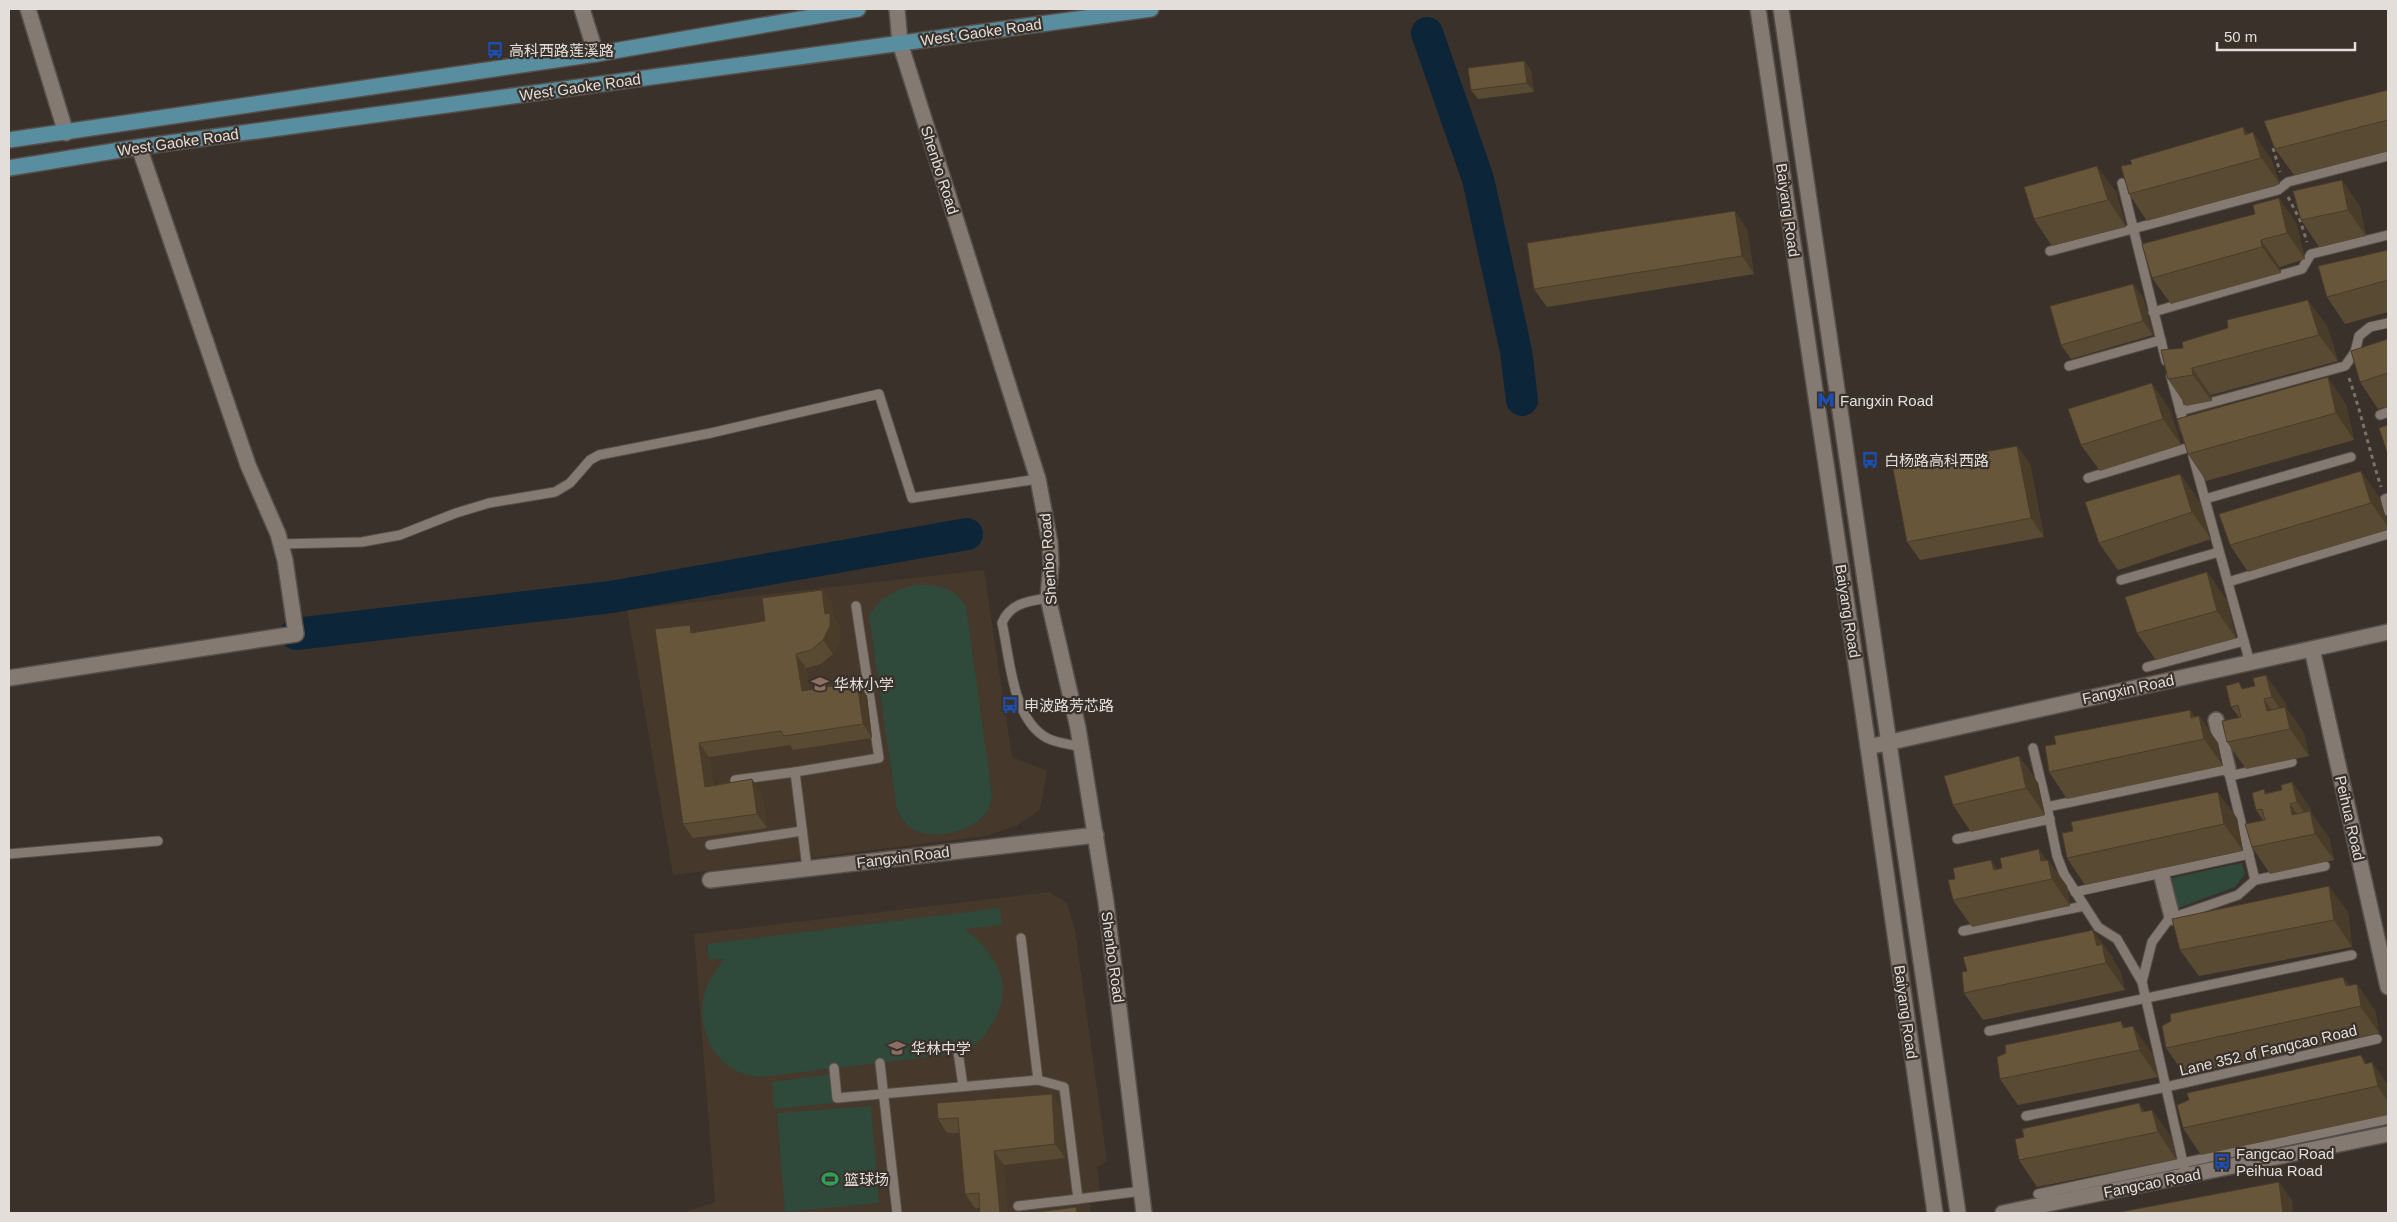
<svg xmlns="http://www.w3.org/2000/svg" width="2397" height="1222" viewBox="0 0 2397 1222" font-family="Arial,'Noto Sans SC',sans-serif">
<rect width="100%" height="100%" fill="#3a312a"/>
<g fill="#46382a">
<path d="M984,570L1012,757L1047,771L1040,810L1018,825L986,836L673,875L627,610Z"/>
<path d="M1049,892L1067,903L1075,930L1107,1161L1097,1167L1101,1195L1090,1199L1091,1213H682L715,1202L694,934Z"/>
</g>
<g fill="#2f493b">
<path d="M915,585C939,585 952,585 966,606L992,795C991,800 990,806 988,810C974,831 937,841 914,830C906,826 901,817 897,810L869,616C880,597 894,590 915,585Z"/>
<path d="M2242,863L2245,874L2235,887L2178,908L2172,878Z"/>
<path d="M1000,908L1002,925L965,929C995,952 1014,983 995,1019C990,1028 984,1038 975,1044C969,1048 961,1051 954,1054L759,1077C751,1075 740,1074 733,1069C707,1053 696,1018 706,989C710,978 717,969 724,959L709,960L707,944Z"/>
<path d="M831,1074L834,1103L774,1109L772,1082Z"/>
<path d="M871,1106L879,1203L785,1212L777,1113Z"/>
</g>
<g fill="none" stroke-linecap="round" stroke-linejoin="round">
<g stroke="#0c2538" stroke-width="32">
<path d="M1427,33L1478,179L1516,351L1522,400"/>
<path d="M296,634L611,597L967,534"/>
</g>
<g stroke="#57504a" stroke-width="11">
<g id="service">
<path d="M2122,183L2166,361"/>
<path d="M2050,251L2278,190L2288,182L2388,156"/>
<path d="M2153,312L2302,269L2311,254L2388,235"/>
<path d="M2069,366L2161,340"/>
<path d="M2171,376L2185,429"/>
<path d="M2180,411L2345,366L2355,352L2359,336L2370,327L2388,323"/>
<path d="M2380,415L2388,412"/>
<path d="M2193,456L2250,663"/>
<path d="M2088,478L2190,447"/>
<path d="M2388,498L2385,499L2388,511"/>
<path d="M2205,499L2351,457"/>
<path d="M282,544L362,542L400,535L456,513L489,503L555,492L570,483L590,460L599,455L711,433L879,394L912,498L1038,479"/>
<path d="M2121,580L2219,552"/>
<path d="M2228,582L2388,534"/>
<path d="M1048,598C1029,601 1010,603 1002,623C1010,658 1012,719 1047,738C1056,743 1070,744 1081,747"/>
<path d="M2147,667L2244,641"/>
<path d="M2033,748L2047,807"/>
<path d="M795,772L879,758L856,606"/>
<path d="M2230,776L2292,762"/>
<path d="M735,780L795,772L807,868"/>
<path d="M1957,839L2050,819"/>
<path d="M710,845L802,831"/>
<path d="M9,854L158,841"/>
<path d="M2255,880L2325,866"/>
<path d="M2075,892L2249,854"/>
<path d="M1963,931L2084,906"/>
<path d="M1021,938L1038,1080L1064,1087L1078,1199L1142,1191"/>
<path d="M2142,982L2117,939L2098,927L2064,874L2057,856L2047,807L2228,769L2255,880L2238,895L2169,919L2152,942L2142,982L2186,1176"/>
<path d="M1989,1031L2352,955"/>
<path d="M958,1052L963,1086"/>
<path d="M880,1063L897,1213"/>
<path d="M834,1068L837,1098L1038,1080"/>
<path d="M2026,1116L2166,1087L2377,1039"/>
<path d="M2038,1194L2388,1119"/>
<path d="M1018,1206L1078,1199"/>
</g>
</g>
<g stroke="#57504a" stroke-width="18">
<g id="minor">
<path d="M28,9L66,133"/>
<path d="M582,9L596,54"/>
<path d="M897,9L900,43L1038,479L1050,543L1051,564L1048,598L1078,728L1106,902L1144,1213"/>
<path d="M2312,649L2388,987"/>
<path d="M9,678L296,634L285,560L278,534L248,465L139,147"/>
<path d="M2216,720L2228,769"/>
<path d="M1868,747L2388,632"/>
<path d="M2161,873L2172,917"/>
<path d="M710,880L1096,835"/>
<path d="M2003,1213L2388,1134"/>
</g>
</g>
<g stroke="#57504a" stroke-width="18">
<g id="secondary">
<path d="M1758,9L1862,705L1935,1213"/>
<path d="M1781,9L1958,1213"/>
</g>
</g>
<g stroke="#57504a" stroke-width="18">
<g id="primary">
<path d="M9,140L596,54L858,9"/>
<path d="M9,168L139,147L1151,9"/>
</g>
</g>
<g stroke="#79726b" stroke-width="3" stroke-dasharray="4 4" stroke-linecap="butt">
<path d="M2273,148L2280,172"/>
<path d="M2288,197L2300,220L2307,242"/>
<path d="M2349,378C2362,415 2369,450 2381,487"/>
</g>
<use href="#service" stroke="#857a72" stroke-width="9"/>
<use href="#minor" stroke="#857a72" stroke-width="15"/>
<use href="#secondary" stroke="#857a72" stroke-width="15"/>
<use href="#primary" stroke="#598da0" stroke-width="15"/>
</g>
<g fill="#594a33">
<path d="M1524,61L1531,70L1534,92L1478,99L1471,90Z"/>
<path d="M2388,90V151L2294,175L2275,149Z"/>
<path d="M2243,127L2248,134L2271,159L2280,184L2147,221L2129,194L2132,164Z"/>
<path d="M2342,180L2360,207L2366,236L2319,247L2301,220Z"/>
<path d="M2116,192L2126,227L2052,246L2034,219Z"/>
<path d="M2279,198L2297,225L2305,259L2280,267L2281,273L2171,304L2152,278L2255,214Z"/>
<path d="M1747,229L1754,274L1547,307L1534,289Z"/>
<path d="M2388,250V312L2345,324L2327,297Z"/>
<path d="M2133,284L2143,298L2153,335L2071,359L2061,345Z"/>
<path d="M2327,326L2338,361L2211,395L2212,401L2186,406L2168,379L2183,348Z"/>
<path d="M2388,339V406L2378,409L2360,382Z"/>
<path d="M2346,404L2354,440L2206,481L2188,454Z"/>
<path d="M2170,410L2181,445L2100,471L2081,445Z"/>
<path d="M2017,446L2030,464L2044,537L1920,560L1907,542Z"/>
<path d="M2180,474L2199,501L2211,539L2118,570L2099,543Z"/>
<path d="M2380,498L2388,525V530L2248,572L2230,545Z"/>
<path d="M2207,572L2226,599L2236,638L2156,660L2137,633Z"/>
<path d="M822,590L832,604L833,618L840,627V640L833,654L821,664L806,668L809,690L857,682L867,696L872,738L793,750L790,745L709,757L713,785L762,793L767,828L693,838L683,824L695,632L765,621Z"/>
<path d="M2255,686L2285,702L2287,709L2304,733L2309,756L2246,769L2227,742L2239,717L2231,707L2244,688Z"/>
<path d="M2190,710L2195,717L2199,716L2218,743L2223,766L2067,799L2049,772Z"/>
<path d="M2019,756L2038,783L2045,815L1971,832L1953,805Z"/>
<path d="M2292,782L2310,808L2312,814L2329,838L2334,860L2270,874L2252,847L2263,820L2256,810L2264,789L2266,793L2282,790Z"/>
<path d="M2237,818L2243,851L2085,885L2067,858Z"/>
<path d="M2047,860L2067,886L2070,906L1972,927L1953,900Z"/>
<path d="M2348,912L2352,947L2199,976L2180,950Z"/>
<path d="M2112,956L2113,960L2120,971L2125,990L1983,1020L1964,993Z"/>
<path d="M2343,977L2349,985L2375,1010L2379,1033L2185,1075L2166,1048Z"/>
<path d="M2126,1027L2152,1053L2158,1077L2018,1105L2000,1079Z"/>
<path d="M2367,1064L2388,1085V1115L2201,1155L2183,1128Z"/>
<path d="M2139,1103L2145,1112L2152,1110L2171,1137L2176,1159L2037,1187L2019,1160Z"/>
<path d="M1061,1108L1065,1158L1004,1165L980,1208H975L965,1194L960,1133H947L938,1119Z"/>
</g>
<g fill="#493c29">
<path d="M1524,61L1531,70L1534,92L1527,83Z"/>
<path d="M2243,127L2257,147L2253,132L2271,159L2280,184L2245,135Z"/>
<path d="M2097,166L2116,192L2126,227L2108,200Z"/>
<path d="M2342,180L2360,207L2366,236L2348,210Z"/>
<path d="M2279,198L2297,225L2305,259L2287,233Z"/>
<path d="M1735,211L1747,229L1754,274L1742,256Z"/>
<path d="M2261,240L2280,267L2281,273L2262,247Z"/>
<path d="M2133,284L2143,298L2153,335L2143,321Z"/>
<path d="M2308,300L2327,326L2338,361L2319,335Z"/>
<path d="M2192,368L2211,395L2212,401L2193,375Z"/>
<path d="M2328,377L2346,404L2354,440L2336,413Z"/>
<path d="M2152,383L2170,410L2181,445L2163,419Z"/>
<path d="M2017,446L2030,464L2044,537L2031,518Z"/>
<path d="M2361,471L2380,498L2388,525V527L2371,503Z"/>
<path d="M2180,474L2199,501L2211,539L2192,512Z"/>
<path d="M2207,572L2226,599L2236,638L2217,611Z"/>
<path d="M822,590L832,604L833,618L840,627V640L833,654L823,640L825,614Z"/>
<path d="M690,625L699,639L691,633Z"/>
<path d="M796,654L806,668L811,705L802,691Z"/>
<path d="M2266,675L2285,702L2287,709L2304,733L2309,756L2290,729L2288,720L2272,697Z"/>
<path d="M857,682L867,696L872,738L863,724Z"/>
<path d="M2264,699L2282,726L2267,711Z"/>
<path d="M2190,710L2201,726L2199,716L2218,743L2223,766L2204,739L2191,718Z"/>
<path d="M699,743L709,757L715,800L705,787Z"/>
<path d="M2019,756L2038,783L2045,815L2026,788Z"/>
<path d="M752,779L762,793L767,828L757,814Z"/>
<path d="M2292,782L2310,808L2312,814L2329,838L2334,860L2315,834L2313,826L2297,802Z"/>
<path d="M2218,792L2237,818L2243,851L2224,824Z"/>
<path d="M2290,804L2309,830L2292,815Z"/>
<path d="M2039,849L2049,864L2048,860L2067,886L2070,906L2052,879L2041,861Z"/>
<path d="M1991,860L2010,886L1994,870Z"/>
<path d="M2329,886L2348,912L2352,947L2334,920Z"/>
<path d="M2093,930L2112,956L2113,960L2120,971L2125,990L2106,963L2097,946Z"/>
<path d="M2343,977L2360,1001L2357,984L2375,1010L2379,1033L2346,986Z"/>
<path d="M2121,1021L2138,1045L2133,1026L2152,1053L2158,1077L2123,1028Z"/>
<path d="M2361,1055L2375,1075L2372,1062L2388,1085V1102L2378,1086L2365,1064Z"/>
<path d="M1052,1094L1061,1108L1065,1158L1055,1144Z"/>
<path d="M2139,1103L2157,1129L2152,1110L2171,1137L2176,1159L2158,1132L2142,1112Z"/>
<path d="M994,1151L1004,1165L1008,1213H1000Z"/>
<path d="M2279,1182L2292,1200L2293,1213H2283Z"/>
<path d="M1076,1207L1080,1213H1077Z"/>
</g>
<g fill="#68563b" stroke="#493c29">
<path d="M1524,61L1527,83L1471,90L1468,68Z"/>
<path d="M2388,90V120L2275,149L2264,121Z"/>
<path d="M2243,127L2245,135L2253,132L2261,158L2129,194L2121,166L2132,164L2130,160Z"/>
<path d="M2097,166L2108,200L2034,219L2024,187Z"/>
<path d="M2342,180L2348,210L2301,220L2293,191Z"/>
<path d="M2279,198L2287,233L2261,240L2262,247L2152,278L2142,244L2255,214L2253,205Z"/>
<path d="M1735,211L1742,256L1534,289L1527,243Z"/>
<path d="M2388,250V280L2327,297L2318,266Z"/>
<path d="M2133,284L2143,321L2061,345L2050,306Z"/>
<path d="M2308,300L2319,335L2192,368L2193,375L2168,379L2161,350L2183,348L2182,342L2228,328L2227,320Z"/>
<path d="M2388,339V373L2360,382L2351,351Z"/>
<path d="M2328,377L2336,413L2188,454L2177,419Z"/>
<path d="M2152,383L2163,419L2081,445L2068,409Z"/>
<path d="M2388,425V455L2379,428Z"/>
<path d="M2017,446L2031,518L1907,542L1893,469Z"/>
<path d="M2361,471L2371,503L2230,545L2219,514Z"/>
<path d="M2180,474L2192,512L2099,543L2085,502Z"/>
<path d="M2207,572L2217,611L2137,633L2125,597Z"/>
<path d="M822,590L825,614L830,613V626L823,640L811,650L796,654L802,691L857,682L863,724L784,736L781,731L699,743L705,787L752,779L757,814L683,824L655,629L690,625L691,633L765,621L762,598Z"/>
<path d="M2266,675L2272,697L2264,699L2267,711L2285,707L2290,729L2227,742L2222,721L2241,717L2238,705L2231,707L2226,686L2239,682L2242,689L2255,686L2253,678Z"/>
<path d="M2190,710L2191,718L2199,716L2204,739L2049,772L2045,746L2056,744L2054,736Z"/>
<path d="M2019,756L2026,788L1953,805L1944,776Z"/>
<path d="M2292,782L2297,802L2290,804L2292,815L2310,811L2315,834L2252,847L2245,824L2265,820L2262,809L2256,810L2252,793L2264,789L2265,794L2282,790L2281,785Z"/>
<path d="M2218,792L2224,824L2067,858L2062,833L2073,831L2071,822Z"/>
<path d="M2039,849L2041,861L2048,860L2052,879L1953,900L1948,880L1955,879L1953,868L1991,860L1994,870L2002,868L2000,858Z"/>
<path d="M2329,886L2334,920L2180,950L2172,919Z"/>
<path d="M2093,930L2097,946L2102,944L2106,963L1964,993L1962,972L1967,971L1963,957Z"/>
<path d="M2343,977L2346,986L2357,984L2361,1006L2166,1048L2162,1026L2171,1021L2170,1014Z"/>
<path d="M2121,1021L2123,1028L2133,1026L2140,1050L2000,1079L1997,1057L2006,1053L2005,1045Z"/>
<path d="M2361,1055L2365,1064L2372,1062L2378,1086L2183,1128L2177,1105L2189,1100L2187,1093Z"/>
<path d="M1052,1094L1055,1144L994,1151L1000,1213H980L979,1193L965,1194L958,1118L938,1119L937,1103Z"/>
<path d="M2139,1103L2142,1112L2152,1110L2158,1132L2019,1160L2015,1139L2024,1137L2022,1129Z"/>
<path d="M2279,1182L2283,1213H2115Z"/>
<path d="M1076,1207L1077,1213H1030Z"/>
</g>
<defs>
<g id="bus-bare" transform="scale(1.35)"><path d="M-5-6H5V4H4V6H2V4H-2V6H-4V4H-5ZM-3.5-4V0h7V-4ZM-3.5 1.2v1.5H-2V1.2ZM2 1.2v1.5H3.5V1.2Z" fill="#1a4fb4" stroke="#3a312a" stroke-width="2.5" paint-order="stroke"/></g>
<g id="metro-bare" transform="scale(1.35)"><path d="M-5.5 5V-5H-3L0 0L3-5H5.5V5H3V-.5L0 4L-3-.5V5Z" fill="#1a4fb4" stroke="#3a312a" stroke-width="2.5" paint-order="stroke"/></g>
<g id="school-bare" transform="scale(1.35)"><path d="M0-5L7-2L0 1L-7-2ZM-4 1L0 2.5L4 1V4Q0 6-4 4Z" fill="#8d6e63" stroke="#3a312a" stroke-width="2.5" paint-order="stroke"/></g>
<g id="stadium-bare" transform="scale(1.35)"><path d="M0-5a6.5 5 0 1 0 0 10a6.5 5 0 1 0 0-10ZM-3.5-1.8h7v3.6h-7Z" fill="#2e9e5b" stroke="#3a312a" stroke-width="2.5" paint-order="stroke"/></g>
</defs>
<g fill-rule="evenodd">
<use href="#bus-bare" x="495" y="50"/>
<use href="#metro-bare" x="1826" y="400"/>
<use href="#bus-bare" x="1870" y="460"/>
<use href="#school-bare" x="820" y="684"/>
<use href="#bus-bare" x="1010" y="705"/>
<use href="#school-bare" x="897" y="1048"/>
<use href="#bus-bare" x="2222" y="1162"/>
<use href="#stadium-bare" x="830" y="1179"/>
</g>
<g text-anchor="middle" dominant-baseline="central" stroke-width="4.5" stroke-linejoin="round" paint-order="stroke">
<g font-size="15" fill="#e3ded9" stroke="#3a312a">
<text transform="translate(981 32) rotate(-8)">West Gaoke Road</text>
<text transform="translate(580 87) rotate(-8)">West Gaoke Road</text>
<text transform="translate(178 142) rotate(-8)">West Gaoke Road</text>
<text transform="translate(940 170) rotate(72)">Shenbo Road</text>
<text transform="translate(1788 210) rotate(82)">Baiyang Road</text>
<text transform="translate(1048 559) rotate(-94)">Shenbo Road</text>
<text transform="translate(1848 611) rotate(81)">Baiyang Road</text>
<text transform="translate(2128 689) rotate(-12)">Fangxin Road</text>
<text transform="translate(2350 818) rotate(77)">Peihua Road</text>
<text transform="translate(903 857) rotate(-7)">Fangxin Road</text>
<text transform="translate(1113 957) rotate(82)">Shenbo Road</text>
<text transform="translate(1906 1012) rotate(82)">Baiyang Road</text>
<text transform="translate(2268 1050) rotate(-13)">Lane 352 of Fangcao Road</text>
<text transform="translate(2152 1183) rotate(-11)">Fangcao Road</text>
</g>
<g font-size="15" fill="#e3ded9" stroke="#3a312a" text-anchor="start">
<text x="509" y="50">高科西路莲溪路</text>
<text x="1840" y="400">Fangxin Road</text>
<text x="1884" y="460">白杨路高科西路</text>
<text x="834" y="684">华林小学</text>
<text x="1024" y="705">申波路芳芯路</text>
<text x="911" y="1048">华林中学</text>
<text x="2236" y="1153">Fangcao Road<tspan x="2236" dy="17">Peihua Road</tspan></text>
<text x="844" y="1179">篮球场</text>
</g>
</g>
<rect width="2397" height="1222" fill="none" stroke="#e3ded9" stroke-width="20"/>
<path d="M2217 42v8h138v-8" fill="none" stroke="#e3ded9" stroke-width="2.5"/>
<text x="2224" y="42" font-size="15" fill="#e3ded9" stroke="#3a312a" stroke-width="4" paint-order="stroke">50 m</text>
</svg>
